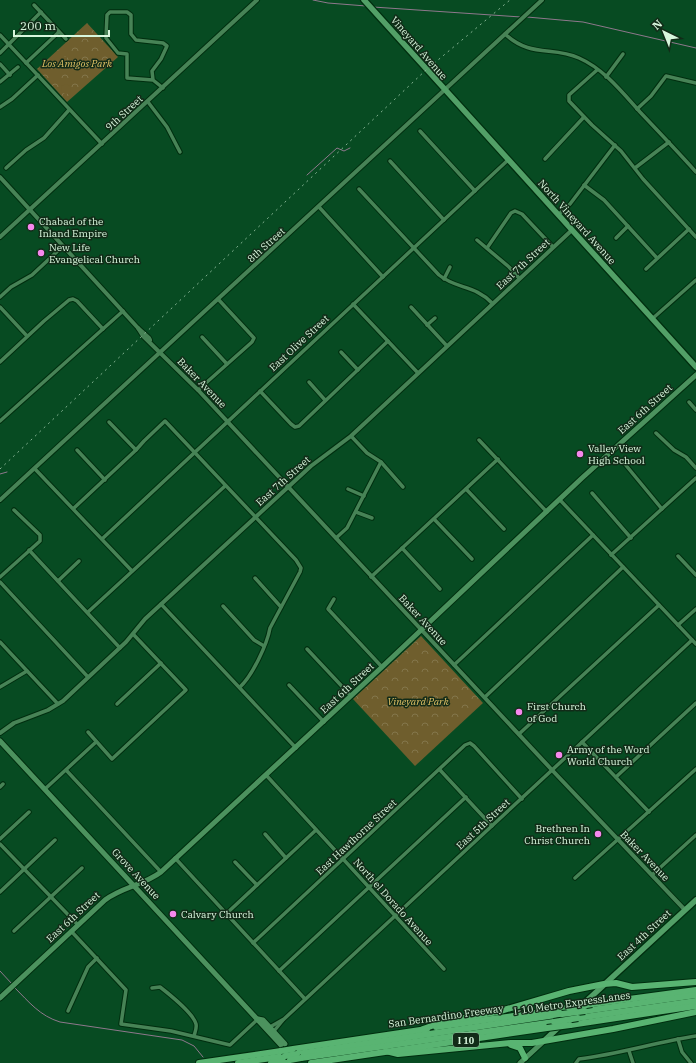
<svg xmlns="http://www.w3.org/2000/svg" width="696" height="1063" viewBox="0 0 696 1063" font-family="'IBM Plex Serif',serif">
<defs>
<pattern id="park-crowns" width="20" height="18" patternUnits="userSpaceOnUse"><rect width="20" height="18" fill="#6f5e2d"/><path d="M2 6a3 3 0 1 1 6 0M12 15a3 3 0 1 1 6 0" fill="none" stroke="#83764b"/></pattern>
</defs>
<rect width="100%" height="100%" fill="#074b22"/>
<g fill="url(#park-crowns)">
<path d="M87,23L118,57L67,102L37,69Z"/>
<path d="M421,636L483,703L415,766L353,699Z"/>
</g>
<g fill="#6f5e2d">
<rect x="60" y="57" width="7" height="12"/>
<circle cx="66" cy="89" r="5"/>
<path d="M389,692L402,698L404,703L399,704L388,699L387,694Z"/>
</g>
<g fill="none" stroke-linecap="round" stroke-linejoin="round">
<g stroke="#8e788c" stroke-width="1">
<path d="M313,0L328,3L366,6"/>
<path d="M373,7L521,17"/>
<path d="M527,17L583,22L696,48"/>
<path d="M307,175L337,148L344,151L350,148"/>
<path d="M0,474L7,472"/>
<path d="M0,971L12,984"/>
<path d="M15,988C29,1002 40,1016 60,1022L182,1040L194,1046L203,1057"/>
</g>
<g stroke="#002e0f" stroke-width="5.5">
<g id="minor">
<path d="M34,5L66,39"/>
<path d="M505,34C531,58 552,46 579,58C604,69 622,92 640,112C659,132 678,152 696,172"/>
<path d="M0,35L102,144"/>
<path d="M0,53L41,12"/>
<path d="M26,63L59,32"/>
<path d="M0,64L10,75"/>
<path d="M597,70L569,95V101L592,125L621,151L643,179L696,237"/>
<path d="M606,77L623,54"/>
<path d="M153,80L127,78V54L118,53L106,38L107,15L110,12H127L131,15V34L136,40L163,43L167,46L161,59L152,71L153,80L163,88"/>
<path d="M0,82L18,67"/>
<path d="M148,102L167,127L180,152"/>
<path d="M0,107L12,99L38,75"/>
<path d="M637,109L651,96L666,76L696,83"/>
<path d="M420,131L475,191"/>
<path d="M545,159L584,117"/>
<path d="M390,161L444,220"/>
<path d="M6,168L26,150L44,138L69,110"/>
<path d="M635,168L669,142"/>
<path d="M584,185L604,200L657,258"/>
<path d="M359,189L439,275C456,289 475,285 492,303"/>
<path d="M319,207L383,277"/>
<path d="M558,215L570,204L615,145"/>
<path d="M616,238L628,226"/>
<path d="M477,240L509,267L519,278"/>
<path d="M487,248L511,213L515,211L522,214L553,247"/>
<path d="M646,269L689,229"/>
<path d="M444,279L450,267"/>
<path d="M0,297L11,287L32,275L63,246"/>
<path d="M353,304L418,373"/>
<path d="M0,307L27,336"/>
<path d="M411,307L447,346"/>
<path d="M652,319L696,280"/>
<path d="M427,325L435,318"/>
<path d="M202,337L227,364"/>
<path d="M341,352L358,370"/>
<path d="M0,362L44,321L69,300L73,299L77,301L103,329"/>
<path d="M309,382L325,400"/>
<path d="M198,390L252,342L254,338L218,299"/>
<path d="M260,391L291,424L295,427L299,426L388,341"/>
<path d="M689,402L696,410"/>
<path d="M0,421L123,311"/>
<path d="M109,422L136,450"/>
<path d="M656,433L674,450L686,457L696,468"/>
<path d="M351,436L367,453L381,462L403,487"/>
<path d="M479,440L547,512"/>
<path d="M77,450L105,480"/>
<path d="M624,463L662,509"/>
<path d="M35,469L132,571"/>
<path d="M348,489L364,496"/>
<path d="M466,489L504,529"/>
<path d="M592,493L631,538"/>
<path d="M560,500L696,644"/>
<path d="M74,508L136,450L144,441L165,421L296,560L301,568L300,572L270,628C267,645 252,676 240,687"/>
<path d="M356,512L372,518"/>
<path d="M434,519L472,559"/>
<path d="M336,538L347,528L381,462"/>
<path d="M102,539L508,160"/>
<path d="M402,548L440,589"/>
<path d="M29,550L120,648"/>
<path d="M611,555L696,478"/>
<path d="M678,556L696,575"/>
<path d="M0,577L40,541V535L14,510"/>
<path d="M371,577L498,459"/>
<path d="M255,578L281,607"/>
<path d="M58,581L79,561"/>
<path d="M0,582L88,677"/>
<path d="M334,599L328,609L382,667"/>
<path d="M161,604L296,748"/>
<path d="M223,606L254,640L264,646"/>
<path d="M88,612L225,486"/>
<path d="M678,625L696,609"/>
<path d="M0,642L58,704"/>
<path d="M307,649L351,696"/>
<path d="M454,665L593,535"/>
<path d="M289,685L324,722"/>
<path d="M0,687L27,671"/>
<path d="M485,697L623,567"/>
<path d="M117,704L161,663"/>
<path d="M88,732L112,759L186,690L133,634"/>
<path d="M519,734L659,605"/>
<path d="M582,742L649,812"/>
<path d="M66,770L161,872"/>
<path d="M440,770L492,826"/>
<path d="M266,775L444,969"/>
<path d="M616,777L696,703"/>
<path d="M0,787L3,784"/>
<path d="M45,789L96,742"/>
<path d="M265,834L286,858"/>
<path d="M0,839L29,812"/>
<path d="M0,844L78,925"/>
<path d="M175,858L305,999"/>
<path d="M235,862L257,885"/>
<path d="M652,875L696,835"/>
<path d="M575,878L696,769"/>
<path d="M0,892L55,840"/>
<path d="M226,914L316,830"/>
<path d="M14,931L82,868"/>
<path d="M71,931L126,990L121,1024L171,1031L230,1045L258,1019"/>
<path d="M253,943L465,745L470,743L474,746L522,799"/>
<path d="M279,971L466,797"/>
<path d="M152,988L160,987C169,994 193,1013 196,1024C197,1028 195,1032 194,1036"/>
<path d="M68,1011L88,967L97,958"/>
<path d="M270,1027L284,1019L692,640"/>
<path d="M274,1031L283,1020"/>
<path d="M678,1039L682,1052L691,1063"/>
<path d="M629,1051L633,1063"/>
<path d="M576,1063L579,1059C619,1054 657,1042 696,1036"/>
</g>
</g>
<g stroke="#002e0f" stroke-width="6">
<g id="tertiary">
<path d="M0,177L138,328L149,338L150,340"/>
<path d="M0,237L257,0"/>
<path d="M138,328L143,336L198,390L552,770L685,910"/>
<path d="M0,500L542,0"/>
<path d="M0,733L14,723L48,710L63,701L126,642L145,619L311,466L351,436L572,230"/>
</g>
</g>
<g stroke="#002e0f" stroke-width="7">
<g id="secondary">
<path d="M0,741L281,1045"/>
<path d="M0,998L105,900C122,887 144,885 161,872L382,667L582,478L696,375"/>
<path d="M258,1019L263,1020L285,1044"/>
<path d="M520,1063L544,1041"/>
</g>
</g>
<g stroke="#002e0f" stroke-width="8">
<g id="primary">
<path d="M364,0L696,367"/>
<path d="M580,1007L696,900"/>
<path d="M545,1040L561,1025"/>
</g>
</g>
<g stroke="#002e0f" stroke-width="8">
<g id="motorway">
<path d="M592,1004L696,990"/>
<path d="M585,1011L696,995"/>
<path d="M578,1018L696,1001"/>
<path d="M570,1025L696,1006"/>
<path d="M436,1027L569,1008"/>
<path d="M423,1029L443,1022L497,1012L569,991L604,984L616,983L632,987L696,982"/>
<path d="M511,1045L520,1048L525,1058"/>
<path d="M293,1049L427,1029"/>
<path d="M386,1051L398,1054L511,1043H532L613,1029L696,1012"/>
<path d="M297,1054L562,1014"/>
<path d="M301,1058L554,1022"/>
<path d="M199,1063L281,1051"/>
<path d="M238,1063L285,1056"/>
<path d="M271,1063L290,1060"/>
<path d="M311,1063L547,1028"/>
</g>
</g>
<use href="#minor" stroke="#478356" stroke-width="3.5"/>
<use href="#tertiary" stroke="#478356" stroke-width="4"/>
<use href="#secondary" stroke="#4c925e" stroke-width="5"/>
<use href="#primary" stroke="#52a067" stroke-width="5.5"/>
<use href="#motorway" stroke="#59b472" stroke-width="6"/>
<path stroke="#85b393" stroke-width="1" stroke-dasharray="2 4" stroke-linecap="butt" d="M0,469L426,70L510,0"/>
<g stroke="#002e0f" stroke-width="8" stroke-linecap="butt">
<g id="motorway-bridge">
<path d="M569,1008L592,1004"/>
<path d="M562,1014L585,1011"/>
<path d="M554,1022L578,1018"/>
<path d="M547,1028L570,1025"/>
<path d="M281,1051L293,1049"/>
<path d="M285,1056L297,1054"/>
<path d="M290,1060L301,1058"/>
</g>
</g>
<use href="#motorway-bridge" stroke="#59b472" stroke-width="6"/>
</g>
<g fill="#f688ed" stroke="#122b18" stroke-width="1.5">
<circle cx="31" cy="227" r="4"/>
<circle cx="41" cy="253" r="4"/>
<circle cx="580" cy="454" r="4"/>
<circle cx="519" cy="712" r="4"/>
<circle cx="559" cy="755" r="4"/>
<circle cx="598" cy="834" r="4"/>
<circle cx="173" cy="914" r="4"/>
</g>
<g text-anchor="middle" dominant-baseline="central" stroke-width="3" stroke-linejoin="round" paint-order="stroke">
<rect fill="#122b18" stroke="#9dbaa2" stroke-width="1" x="453" y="1033" width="26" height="14" rx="3"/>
<g font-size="9" font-weight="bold" fill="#d8f7dd">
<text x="466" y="1040">I 10</text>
</g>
<g font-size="10" fill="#d8f7dd" stroke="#122b18">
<text transform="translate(419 48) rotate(49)">Vineyard Avenue</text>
<text transform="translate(124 113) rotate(-43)">9th Street</text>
<text transform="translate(577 222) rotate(48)">North Vineyard Avenue</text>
<text transform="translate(266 245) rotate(-42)">8th Street</text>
<text transform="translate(523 264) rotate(-43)">East 7th Street</text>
<text transform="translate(299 343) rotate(-43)">East Olive Street</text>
<text transform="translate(202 383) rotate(46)">Baker Avenue</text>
<text transform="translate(645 409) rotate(-42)">East 6th Street</text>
<text transform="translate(283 481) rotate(-42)">East 7th Street</text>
<text transform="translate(423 620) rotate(47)">Baker Avenue</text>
<text transform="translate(347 688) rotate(-43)">East 6th Street</text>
<text transform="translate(483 824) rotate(-43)">East 5th Street</text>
<text transform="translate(356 837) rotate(-43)">East Hawthorne Street</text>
<text transform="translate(645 856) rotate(46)">Baker Avenue</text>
<text transform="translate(136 874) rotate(47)">Grove Avenue</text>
<text transform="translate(393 902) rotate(48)">North el Dorado Avenue</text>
<text transform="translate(73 917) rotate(-43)">East 6th Street</text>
<text transform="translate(644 935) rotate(-43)">East 4th Street</text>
<text transform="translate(572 1003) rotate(-8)">I-10 Metro ExpressLanes</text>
<text transform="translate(446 1016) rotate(-8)">San Bernardino Freeway</text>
</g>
<g font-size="10" font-style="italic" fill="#e2c266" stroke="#122b18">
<text x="77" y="63">Los Amigos Park</text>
<text x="418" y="701">Vineyard Park</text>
</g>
<g font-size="10" fill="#d8f7dd" stroke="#122b18" text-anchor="start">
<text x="39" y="221">Chabad of the<tspan x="39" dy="12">Inland Empire</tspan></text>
<text x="49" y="247">New Life<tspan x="49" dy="12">Evangelical Church</tspan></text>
<text x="588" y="448">Valley View<tspan x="588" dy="12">High School</tspan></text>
<text x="527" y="706">First Church<tspan x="527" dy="12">of God</tspan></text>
<text x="567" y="749">Army of the Word<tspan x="567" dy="12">World Church</tspan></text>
<text x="590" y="828" text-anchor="end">Brethren In<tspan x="590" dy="12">Christ Church</tspan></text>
<text x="181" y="914">Calvary Church</text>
</g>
</g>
<g transform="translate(664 32) rotate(317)" stroke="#122b18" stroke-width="3" paint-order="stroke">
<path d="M0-3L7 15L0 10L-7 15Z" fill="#d8f7dd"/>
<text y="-6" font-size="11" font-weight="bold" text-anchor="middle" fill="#d8f7dd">N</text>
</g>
<path d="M14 30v6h95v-6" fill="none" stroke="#d8f7dd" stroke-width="2"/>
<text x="20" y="30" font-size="12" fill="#d8f7dd" stroke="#122b18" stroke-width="3" paint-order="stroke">200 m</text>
</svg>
